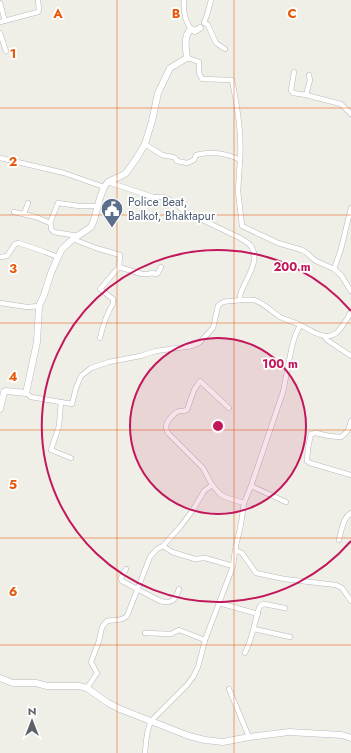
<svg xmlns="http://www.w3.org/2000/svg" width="351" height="753" viewBox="0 0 351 753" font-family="Jost,sans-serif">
<rect width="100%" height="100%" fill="#f0efe7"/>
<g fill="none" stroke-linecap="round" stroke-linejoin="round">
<g stroke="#b7b8bd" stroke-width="5.5">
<g id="street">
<path d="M184,0C183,10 185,21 191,29"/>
<path d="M0,3L5,21"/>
<path d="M0,22L38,12L39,10L38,0"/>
<path d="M204,22L208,25L216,43L225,49"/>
<path d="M204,23L207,15L211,0"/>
<path d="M0,33L6,51"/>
<path d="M187,58L191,59L199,62V73L202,79L232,80C237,106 242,133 240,160"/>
<path d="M294,72L291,90L293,93L306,95L341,104L351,114"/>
<path d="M306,95L310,80L309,75"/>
<path d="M145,144L162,155L173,157L175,158L177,161L187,163L194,160L196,155C210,151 227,153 240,160L238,191L242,226L278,243L302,250L307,253L312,258L316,261L334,269L341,275L351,291"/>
<path d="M0,158L64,173L104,187"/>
<path d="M108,182L153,197C157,198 160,196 163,197C171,198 178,206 184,211L240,238C245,241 250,243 252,248C260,260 246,279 242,290C240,293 240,297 240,300"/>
<path d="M14,212L36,217L50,223L51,225V229L54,232L78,236"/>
<path d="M24,214L28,203"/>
<path d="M50,223L58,203L79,206H97"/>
<path d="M73,239L96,248L120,255L119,267L100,289L113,299V304C106,314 103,325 100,338"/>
<path d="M0,257L7,256L15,244L19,243L45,252L58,257"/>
<path d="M119,267L142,274H148L152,273L156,274L158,273L161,267"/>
<path d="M334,269L341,249L351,208"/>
<path d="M0,303L27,307L39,306"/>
<path d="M324,336L327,340L351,356"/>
<path d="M26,393L31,397L72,404L76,388L81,376L91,368L109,362L140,356L156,351L192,346L199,343L213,328L218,306C222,301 227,301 232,301C239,300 247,299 254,300C264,303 272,312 280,317C287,320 294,322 300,325C309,329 324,341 335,334C341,330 347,319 351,312"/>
<path d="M61,402L59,426L51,450L71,458"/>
<path d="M229,408L200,381L194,390L187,410C185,411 182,411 180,411C174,412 167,421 166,426C166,430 167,430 168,433L203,468L212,485L220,494L225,497L244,503"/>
<path d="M351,421C349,429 348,432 341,437L329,436L316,433L311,434L308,448L307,461L310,463L351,475"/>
<path d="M251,486L286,502"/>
<path d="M339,540C341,532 343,517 351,513"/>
<path d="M163,546L180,527L193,510L204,491L212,485"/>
<path d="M235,550L241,524L244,503L251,486L283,392L292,346L295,336L300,325"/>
<path d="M126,569L121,578L122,581L160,601C173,604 175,600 179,589"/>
<path d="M219,603L258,614"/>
<path d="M254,629L290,637"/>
<path d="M145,633L171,634L179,630L205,640"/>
<path d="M245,653L250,641L259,608L261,605L264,604L285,608"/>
<path d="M87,688L97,673L91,662L99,641L102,627L107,621C114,619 121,622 127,616L150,557L157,549L163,546L172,552L195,559L205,558L233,566"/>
<path d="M229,689L249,737"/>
<path d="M145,753C146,742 146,732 151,721L187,685L193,677L198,667L205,640L233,566L235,550L242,553L256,573L284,579L336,585L342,588L351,601"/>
</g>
</g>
<g stroke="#b8bac0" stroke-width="7">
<g id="secondary">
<path d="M0,409L4,392L6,391L26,393L37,342L39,306L44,295L51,273L58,257L62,249L73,239L91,227L94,220L100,198L104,187L108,182L123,175L126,173L136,159L145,144L152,121L158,93L170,68L187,58C186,49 183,36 191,29L195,31L200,28"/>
<path d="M0,678L13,683H36L47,686H79L87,688L108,703L120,709L189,736L205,740L223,742L249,737L289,732L342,735L351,738"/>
</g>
</g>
<use href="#street" stroke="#fff" stroke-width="4.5"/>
<use href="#secondary" stroke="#fff" stroke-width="6"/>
</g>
<path fill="none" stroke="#e8590c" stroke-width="1" stroke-opacity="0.55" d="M117,0V753M234,0V753M0,108H351M0,215H351M0,323H351M0,430H351M0,538H351M0,645H351"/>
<circle cx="218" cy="426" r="88" fill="#c2185b" fill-opacity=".12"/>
<g fill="none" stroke="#c2185b" stroke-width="2">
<circle cx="218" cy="426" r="88"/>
<path d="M351 541A176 176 0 1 1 351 311"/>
</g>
<defs>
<g id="civic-pin" transform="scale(1.15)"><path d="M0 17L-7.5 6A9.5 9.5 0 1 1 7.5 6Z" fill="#5c6f8a" stroke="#fff"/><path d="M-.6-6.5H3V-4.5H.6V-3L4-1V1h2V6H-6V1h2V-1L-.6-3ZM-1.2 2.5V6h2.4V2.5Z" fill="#fff"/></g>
</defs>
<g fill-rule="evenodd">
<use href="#civic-pin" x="112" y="209"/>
</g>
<g text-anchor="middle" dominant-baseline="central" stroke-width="3.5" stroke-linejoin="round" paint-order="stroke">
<g font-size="12" fill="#4e5e75" stroke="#fff" text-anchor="start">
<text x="128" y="202">Police Beat,<tspan x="128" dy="14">Balkot, Bhaktapur</tspan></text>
</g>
</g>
<g font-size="13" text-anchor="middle" font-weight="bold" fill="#e8590c" stroke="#fff" stroke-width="3.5" stroke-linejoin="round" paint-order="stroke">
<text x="58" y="18">A</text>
<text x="176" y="18">B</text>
<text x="292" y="18">C</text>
<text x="13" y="58">1</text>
<text x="13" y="166">2</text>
<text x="13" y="273">3</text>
<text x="13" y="381">4</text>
<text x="13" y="489">5</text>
<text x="13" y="596">6</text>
</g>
<circle cx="218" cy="426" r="6" fill="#c2185b" stroke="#fff" stroke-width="2"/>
<g font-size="12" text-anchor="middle" font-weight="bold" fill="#c2185b" stroke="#fff" stroke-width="3.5" stroke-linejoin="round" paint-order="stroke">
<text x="292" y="271">200 m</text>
<text x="280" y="368">100 m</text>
</g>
<g transform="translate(32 721)" stroke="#ffffff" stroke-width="3" paint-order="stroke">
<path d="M0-3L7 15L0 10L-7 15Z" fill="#5e6167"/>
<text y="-6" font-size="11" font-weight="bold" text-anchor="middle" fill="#5e6167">N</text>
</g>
</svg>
